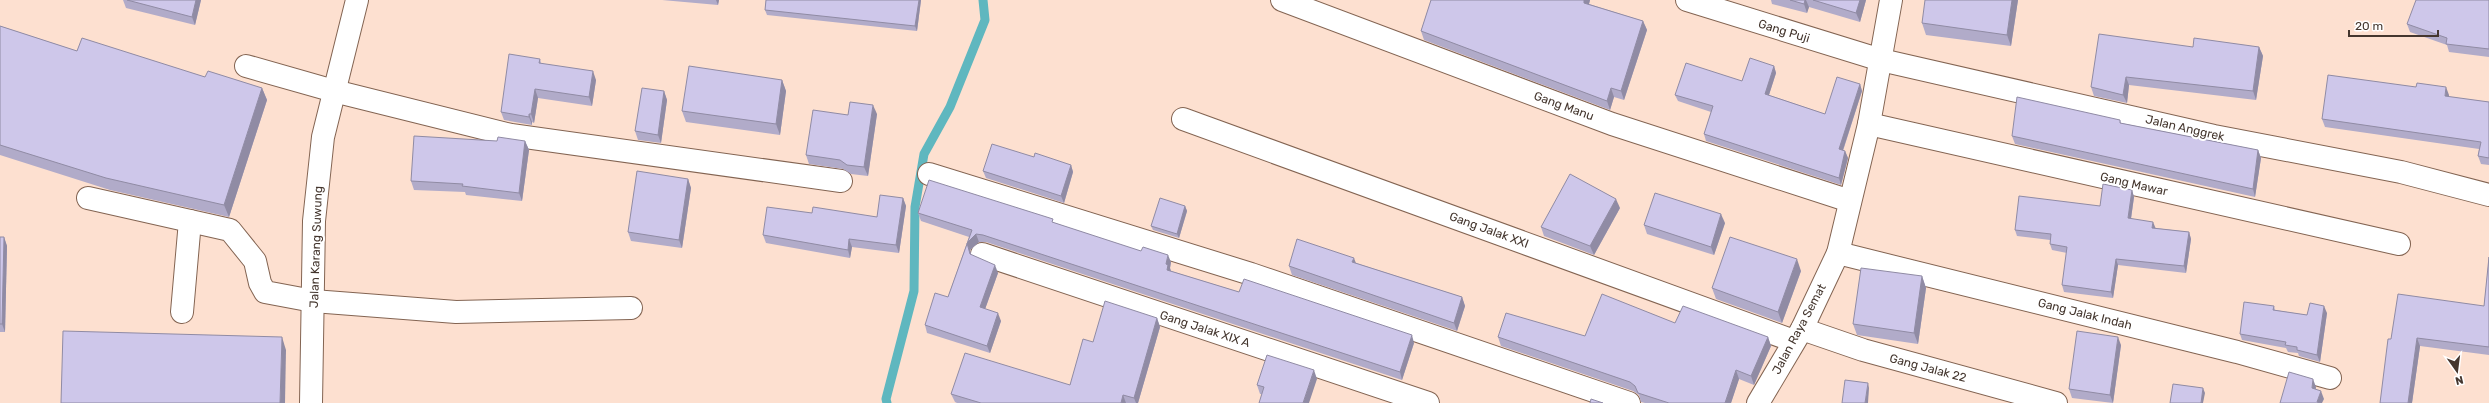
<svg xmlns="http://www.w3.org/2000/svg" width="2489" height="403" viewBox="0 0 2489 403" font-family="Rubik,sans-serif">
<rect width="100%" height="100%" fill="#fde0d0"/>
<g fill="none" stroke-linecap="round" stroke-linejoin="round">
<path stroke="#5fb7bf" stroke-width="9" d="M887,403L886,399L914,291L915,207L924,154L950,107L985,20L983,0"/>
<g stroke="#836452" stroke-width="24">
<g id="minor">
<path d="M1282,0L1612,124L1850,201"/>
<path d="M1687,0L1881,60L2214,136L2401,172L2489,195"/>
<path d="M246,66L334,91L511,135L841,181"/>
<path d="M1183,119L1794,341"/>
<path d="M1869,124L2399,244"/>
<path d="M929,174L1251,274L1629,403"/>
<path d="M88,198L230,230L255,261L260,283L265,292L313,301L456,312L631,308"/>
<path d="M1838,253L2237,352L2330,378"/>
<path d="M982,254L1428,403"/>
<path d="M182,312L190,221"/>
<path d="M1802,329L1863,350L2056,403"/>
<path d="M311,403L314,221L323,137L357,0"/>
<path d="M1758,403L1802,329L1838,253L1869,124L1891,0"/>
</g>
</g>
<use href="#minor" stroke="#fff" stroke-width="22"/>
</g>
<g fill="#b1abc9">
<path d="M123,0H201L195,25L126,8Z"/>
<path d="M662,0H719L718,5Z"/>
<path d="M766,0H921L917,31L767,15L765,10Z"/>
<path d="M1431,0H1590L1589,4L1643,21L1647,30L1624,100L1614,97L1610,110L1424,40L1421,31Z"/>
<path d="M1771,0H1866L1860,22L1809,7L1807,13L1772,4Z"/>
<path d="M2018,0L2011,46L1926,35L1922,23Z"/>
<path d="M2489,0V57L2449,52L2447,45L2410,32L2407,24Z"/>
<path d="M0,26L77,51L205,77L262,88L267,100L229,217L110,190L0,155Z"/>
<path d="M2193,47H2259L2263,56L2256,100L2129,85L2127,103L2094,96L2091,87Z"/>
<path d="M540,59L541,63L596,80L592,106L538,98L534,123L532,122V125L504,120L501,112Z"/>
<path d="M1774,66L1776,73L1769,95L1825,114L1860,84L1862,91L1843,151H1845L1848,158L1841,185L1706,141L1704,134L1711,112L1678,101L1675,95L1742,81Z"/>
<path d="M782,80L786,91L780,135L686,122L682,111Z"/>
<path d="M664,91L667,100L661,143L638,140L635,131Z"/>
<path d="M2449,95V97L2489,102V165L2481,164L2478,156L2479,149L2325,127L2322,119Z"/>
<path d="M877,114L868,176L851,174L843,169L809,164L806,155L848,115Z"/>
<path d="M2120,120L2121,123L2258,150L2261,158L2255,197L2015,144L2012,136Z"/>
<path d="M497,141H525L529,150L522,201L466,195L465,192L414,190L411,181Z"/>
<path d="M1034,157L1071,165L1073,172L1064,203L986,178L983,171Z"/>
<path d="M688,179L691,188L682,248L631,241L628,232Z"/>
<path d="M2132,190L2134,197L2131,219L2155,228L2189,232L2191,239L2186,273L2118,265L2113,298L2064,292L2062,285L2067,253L2052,250L2050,244V240L2017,236L2015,230L2100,206Z"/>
<path d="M903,198L906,206L899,253L852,247L850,258L766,243L763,235L812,213L877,217Z"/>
<path d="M1185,206L1187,211L1179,238L1153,230L1151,226Z"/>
<path d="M1620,208L1594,255L1544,236L1541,227Z"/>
<path d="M918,213L1055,223L1171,262L1170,268L1171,271L1239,292L1414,343L1402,380L986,242H979L970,250L971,255L998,273L985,309L1001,321L990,353L927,333L925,325L948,297L969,237L921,221Z"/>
<path d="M1725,223L1714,255L1647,234L1644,225Z"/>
<path d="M0,237H4L7,246L5,332H0Z"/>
<path d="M2489,257V355L2420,346L2412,403H2380L2391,339L2484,306Z"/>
<path d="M1356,263L1462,297L1465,306L1457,331L1292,275L1289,266Z"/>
<path d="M1801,271L1782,323L1716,299L1712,288Z"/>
<path d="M1922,276L1926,288L1918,344L1857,335L1853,324Z"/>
<path d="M2274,306L2275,310L2307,315L2327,313L2320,362L2299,356L2298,353L2288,352L2286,348L2242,340L2240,334Z"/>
<path d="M1157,318L1160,327L1138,403H957L955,402L951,394L1070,385L1093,342Z"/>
<path d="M1675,323L1768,337L1771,346L1754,385L1739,379L1731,403H1645L1641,402L1639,395L1633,391L1501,346L1498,337L1585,336Z"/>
<path d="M2121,345L2113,403L2072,398L2069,389Z"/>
<path d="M1317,379L1262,394H1260L1257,385Z"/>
</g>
<g fill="#908ba4">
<path d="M196,0H201L195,25L192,17Z"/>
<path d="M716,0H719L718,5Z"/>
<path d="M919,0H921L917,31L915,26Z"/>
<path d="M1584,0H1590L1587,11L1584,3Z"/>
<path d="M1805,0H1806L1809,7L1807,13L1804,4Z"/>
<path d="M1860,0H1866L1860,22L1856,13Z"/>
<path d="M2012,0H2018L2011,46L2007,35Z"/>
<path d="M1643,21L1647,30L1624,100L1621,91Z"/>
<path d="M2259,47L2263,56L2256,100L2253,91Z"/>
<path d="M1774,66L1776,73L1767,101L1765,94Z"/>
<path d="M593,71L596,80L592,106L589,97Z"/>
<path d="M2126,77L2129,85L2127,103L2123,95Z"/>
<path d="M782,80L786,91L780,135L776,124Z"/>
<path d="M1860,84L1862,91L1841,156L1839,149Z"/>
<path d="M2446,87L2449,95L2448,104L2445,96Z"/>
<path d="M262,88L267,100L229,217L224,205Z"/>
<path d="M1611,88L1614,97L1610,110L1607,101Z"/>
<path d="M535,89L538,98L534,123L531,114Z"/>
<path d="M664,91L667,100L661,143L658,135Z"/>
<path d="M873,105L877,114L868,176L864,167Z"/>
<path d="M529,114L532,122V125L529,117Z"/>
<path d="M525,141L529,150L522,201L519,193Z"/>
<path d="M2258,150L2261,158L2255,197L2253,189Z"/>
<path d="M1845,151L1848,158L1841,185L1839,178Z"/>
<path d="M1071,165L1073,172L1064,203L1061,196Z"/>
<path d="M688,179L691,188L682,248L679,240Z"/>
<path d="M2132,190L2134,197L2130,225L2128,218Z"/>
<path d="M903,198L906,206L899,253L896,245Z"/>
<path d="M1616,199L1620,208L1594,255L1590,246Z"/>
<path d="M1185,206L1187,211L1179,238L1177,234Z"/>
<path d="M1721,214L1725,223L1714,255L1711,247Z"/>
<path d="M2153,222L2156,229L2152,228Z"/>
<path d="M2189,232L2191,239L2186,273L2184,266Z"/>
<path d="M976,234L979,242L970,250L972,262L970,254L967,243Z"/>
<path d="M4,237L7,246L5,332L2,324Z"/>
<path d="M849,239L852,247L850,258L848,250Z"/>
<path d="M1168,255L1171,262L1170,268L1171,272L1167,270L1166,264Z"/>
<path d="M1354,258L1357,266L1352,262Z"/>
<path d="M1797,259L1801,271L1782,323L1778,312Z"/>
<path d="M2116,259L2118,265L2113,298L2111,292Z"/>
<path d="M995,265L998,273L983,315L980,307Z"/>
<path d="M1922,276L1926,288L1918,344L1914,333Z"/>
<path d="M1462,297L1465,306L1457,331L1454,323Z"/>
<path d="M2324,306L2327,313L2320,362L2317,355Z"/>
<path d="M998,313L1001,321L990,353L987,346Z"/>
<path d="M1157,318L1160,327L1138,403H1136L1134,398Z"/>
<path d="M1412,335L1414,343L1402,380L1400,372Z"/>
<path d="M282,337L286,350L285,403H280Z"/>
<path d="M1768,337L1771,346L1754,385L1751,376Z"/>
<path d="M2118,337L2121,345L2113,403L2110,395Z"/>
<path d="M2417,338L2420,346L2412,403H2408Z"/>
<path d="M1314,370L1317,379L1309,403H1303Z"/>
<path d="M1736,370L1739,379L1731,403H1725Z"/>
<path d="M2313,379L2316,387L2315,397L2312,388Z"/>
<path d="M1868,383L1869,388L1868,403H1865Z"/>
<path d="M2203,388L2205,393L2203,403H2201Z"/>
<path d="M2321,391L2324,399L2322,403H2318L2317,402Z"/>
<path d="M1123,395L1126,403H1121Z"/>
</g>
<g fill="#cec7ea" stroke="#908ba4">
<path d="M127,0H196L192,17Z"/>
<path d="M766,0H919L915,26L765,10Z"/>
<path d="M1431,0H1584V3L1643,21L1621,91L1611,88L1607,101L1421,31Z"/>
<path d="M1790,0H1805L1804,4Z"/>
<path d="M1813,0H1860L1856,13Z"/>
<path d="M1925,0H2012L2007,35L1922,23Z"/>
<path d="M2416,0H2489V49L2446,44L2447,38L2407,24Z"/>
<path d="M0,26L77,51L82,38L205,77L208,71L262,88L224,205L106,178L0,145Z"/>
<path d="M2099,34L2193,47L2194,38L2259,47L2253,91L2126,77L2123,95L2091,87Z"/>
<path d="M509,54L540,59L539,63L593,71L589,97L535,89L531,114H529V117L501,112Z"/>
<path d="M1750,58L1774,66L1765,94L1825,114L1837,77L1860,84L1839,149L1845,151L1839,178L1704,134L1713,106L1675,95L1686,63L1742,81Z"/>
<path d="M689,66L782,80L776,124L682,111Z"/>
<path d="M2328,75L2416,87L2417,83L2446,87L2445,96L2489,102V158L2478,156L2481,142L2322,119Z"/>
<path d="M642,88L664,91L658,135L635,131Z"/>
<path d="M2017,97L2120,120V123L2258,150L2253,189L2012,136Z"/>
<path d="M850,102L873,105L864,167L847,165L840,160L806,155L813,110L848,115Z"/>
<path d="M414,136L497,141L498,137L525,141L519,193L462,186L463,184L411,181Z"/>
<path d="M992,144L1034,157L1035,153L1071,165L1061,196L983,171Z"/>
<path d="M637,171L688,179L679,240L628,232Z"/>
<path d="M1570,174L1616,199L1590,246L1541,227Z"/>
<path d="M929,180L1053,219L1052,222L1141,251L1143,247L1168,255L1166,264L1168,265L1167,270L1239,292L1244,279L1412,335L1400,372L983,235L976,234L967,243L970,254L995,265L980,307L998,313L987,346L925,325L935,293L948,297L972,230L918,213Z"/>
<path d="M2103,184L2132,190L2128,218L2153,222L2152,228L2189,232L2184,266L2116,259L2111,292L2062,285L2067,247L2050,244L2051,234L2015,230L2019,196L2100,206Z"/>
<path d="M1655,193L1721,214L1711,247L1644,225Z"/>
<path d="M880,195L903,198L896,245L849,239L848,250L763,235L767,207L812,213L813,207L877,217Z"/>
<path d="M1160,198L1185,206L1177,234L1151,226Z"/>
<path d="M0,237H4L2,324H0Z"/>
<path d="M1730,237L1797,259L1778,312L1712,288Z"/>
<path d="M1297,239L1354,258L1352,262L1462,297L1454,323L1289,266Z"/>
<path d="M2489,257V347L2417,338L2408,403H2380L2388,339H2391L2398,294L2484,306Z"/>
<path d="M1861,268L1922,276L1914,333L1853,324Z"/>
<path d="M1602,294L1675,323L1683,306L1768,337L1751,376L1736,370L1725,403H1669L1638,393L1635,386L1630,382L1498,337L1506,313L1585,336Z"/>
<path d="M1105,301L1157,318L1134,398L1123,395L1121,403H981L951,394L965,353L1070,385L1083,339L1093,342Z"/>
<path d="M2244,302L2274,306L2273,310L2307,315L2310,303L2324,306L2317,355L2297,350V347L2285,345L2286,342L2240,334Z"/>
<path d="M63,331L282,337L280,403H61Z"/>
<path d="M2077,331L2118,337L2110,395L2069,389Z"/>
<path d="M1267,355L1314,370L1303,403H1259L1264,387L1257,385Z"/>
<path d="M2289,372L2313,379L2312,388L2321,391L2317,402L2321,403H2280Z"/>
<path d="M1845,380L1868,383L1865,403H1842Z"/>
<path d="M2173,384L2203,388L2201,403H2170Z"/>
<path d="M1591,399L1603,403H1590Z"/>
</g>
<g text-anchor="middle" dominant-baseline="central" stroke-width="4" stroke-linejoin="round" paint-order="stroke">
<g font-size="12" fill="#44362e" stroke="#fff">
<text transform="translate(1784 31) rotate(17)">Gang Puji</text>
<text transform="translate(1564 106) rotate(20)">Gang Manu</text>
<text transform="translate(2185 128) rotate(13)">Jalan Anggrek</text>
<text transform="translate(2134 184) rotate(13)">Gang Mawar</text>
<text transform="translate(1489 230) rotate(20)">Gang Jalak XXI</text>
<text transform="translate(316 247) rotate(-88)">Jalan Karang Suwung</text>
<text transform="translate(2085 314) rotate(14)">Gang Jalak Indah</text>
<text transform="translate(1205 329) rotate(18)">Gang Jalak XIX A</text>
<text transform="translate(1799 329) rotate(-62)">Jalan Raya Semat</text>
<text transform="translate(1928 368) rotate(15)">Gang Jalak 22</text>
</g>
</g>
<g transform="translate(2457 371) rotate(166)" stroke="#ffffff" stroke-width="3" paint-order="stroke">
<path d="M0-3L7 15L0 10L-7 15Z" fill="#44362e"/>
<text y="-6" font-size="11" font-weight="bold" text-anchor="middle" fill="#44362e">N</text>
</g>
<path d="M2349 30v6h89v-6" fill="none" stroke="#44362e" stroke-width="2"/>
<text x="2355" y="30" font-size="12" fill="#44362e" stroke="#ffffff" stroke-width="3" paint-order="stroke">20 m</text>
</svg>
